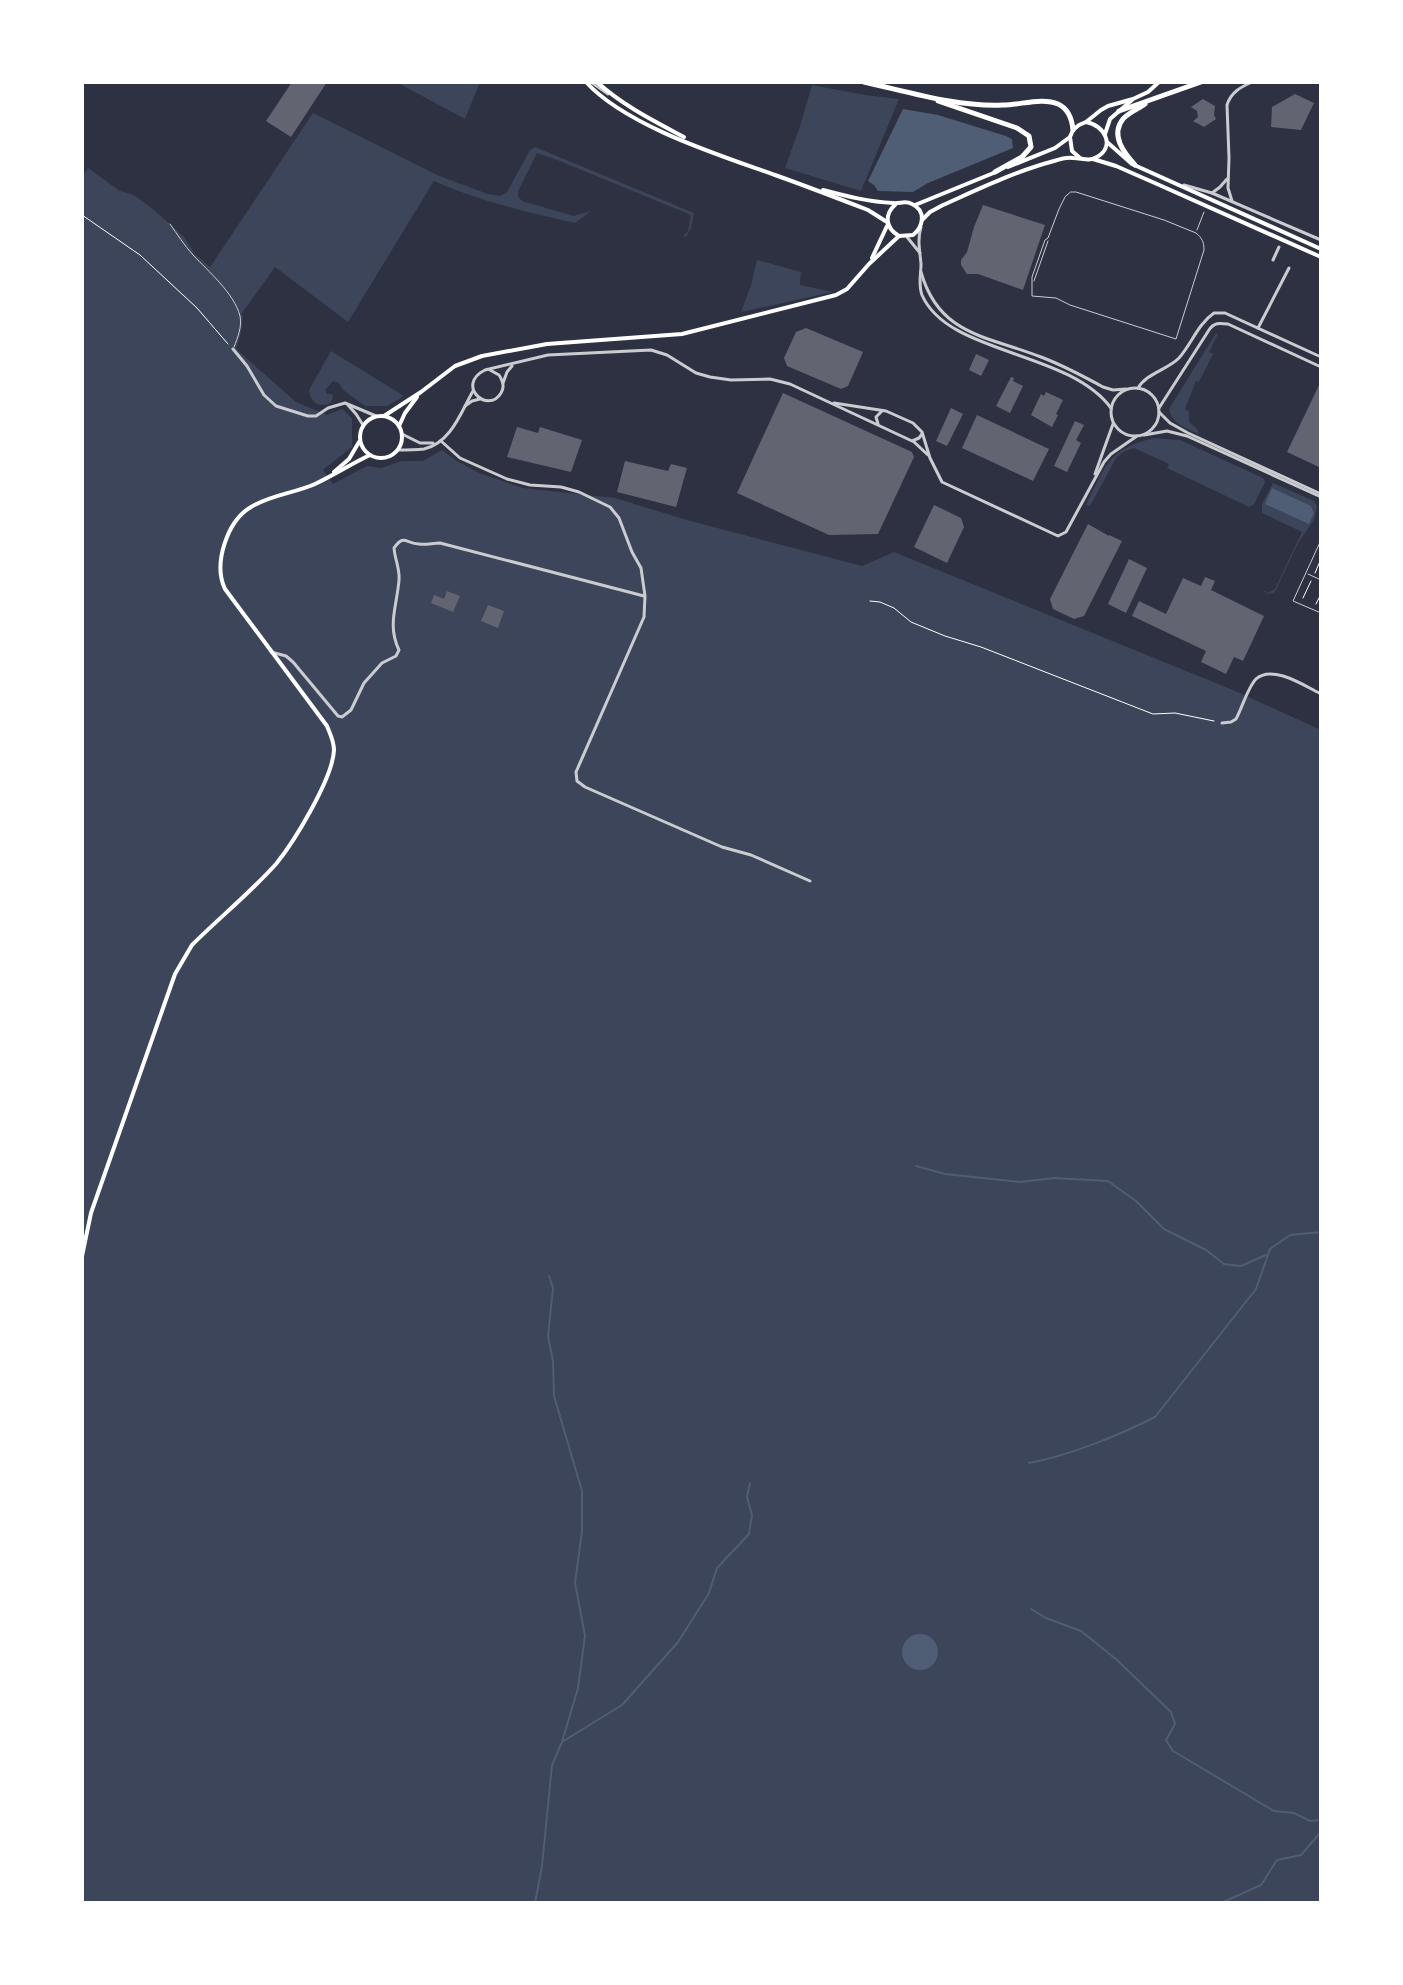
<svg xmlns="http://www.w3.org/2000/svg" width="1403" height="1985" viewBox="0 0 1403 1985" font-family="Ubuntu,sans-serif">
<rect width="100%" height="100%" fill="#2d3142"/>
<g fill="#3c4559">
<path d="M396,82H480L465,119Z"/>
<path d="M812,85L865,95L899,99L861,191L785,168L800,126Z"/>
<path d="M313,113L437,175L488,194L501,196L507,192L530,150L535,147L694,213L691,228L686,237L683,236L688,231L691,215L560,161L537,153L518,191V196L522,201L574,216L591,211L575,223C527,212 479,201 434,181L348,322L275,267L242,313C244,325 240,337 236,349L296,402L327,415L342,409L352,418V447L323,470L333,484L367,466L381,468L402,461H423L442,450L457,461L479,473L523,488L615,498L687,520L862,566L894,552L1233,690L1321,730V1903H82V177L88,168L120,191L134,195L154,210L184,237L195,254L210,267Z"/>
<path d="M757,260L801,272L800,285L833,292L741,312L751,285Z"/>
<path d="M1216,333L1218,334L1209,352L1213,354L1199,382L1196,381L1185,409L1189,412V422L1197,429L1199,434C1186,428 1172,424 1169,409Z"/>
<path d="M331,351L404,396L387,406H365L343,390L339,383L333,381L325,390L327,394H332L333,397L331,403C318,408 311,403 309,390Z"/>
<path d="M1154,438L1180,440L1263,478L1265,482L1254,504L1249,507L1167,468L1169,464L1134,448L1123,452L1116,458L1090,506L1086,505C1106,465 1108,449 1154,438Z"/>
<path d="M1273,483L1314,501L1317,506L1314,520L1298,543L1276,590L1273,593L1268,594L1259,588L1268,593L1275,589L1302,532L1262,513V504Z"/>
</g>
<g fill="#4f5d75">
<path d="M903,109L938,115L1006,136L1012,139L1013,148L928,183L913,192L878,191L874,185L868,181Z"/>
<path d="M1272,488L1311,506L1314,513L1309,524L1265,504Z"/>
<circle cx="920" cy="1652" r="18"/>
</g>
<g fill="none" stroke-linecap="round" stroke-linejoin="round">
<g stroke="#4f5d75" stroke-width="2">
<path d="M916,1166L945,1174L1020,1182L1054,1178L1108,1181L1136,1201L1164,1229L1206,1250L1224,1264L1241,1266L1266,1255"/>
<path d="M1029,1463C1068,1456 1120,1435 1155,1417L1256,1289L1270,1249L1290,1235L1321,1232"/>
<path d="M1031,1609L1046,1618L1081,1631L1117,1660L1171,1712L1175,1724L1166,1740L1173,1751L1274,1811L1294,1813L1310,1821L1321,1820"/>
<path d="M562,1742L622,1705L678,1642L709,1593L717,1568L749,1534L752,1515L747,1497L750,1483"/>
<path d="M535,1903L542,1866L552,1765L562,1742L578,1688L585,1636L575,1583L582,1531V1491L554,1396L553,1361L548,1336L553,1288L549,1276"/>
<path d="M1221,1903L1261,1885L1277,1860L1301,1855L1321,1832"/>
</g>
</g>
<g fill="#626471">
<path d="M292,82H327L291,137L266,121Z"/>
<path d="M1295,94L1314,103L1301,130L1271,127L1272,107Z"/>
<path d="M1203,99L1215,106L1214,115L1216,119L1204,127L1193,121L1198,117L1197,111L1191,107Z"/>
<path d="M983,205L1045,225L1023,290L978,274H967L961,265V260L967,252L974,227Z"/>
<path d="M806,328L863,352L848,386L841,389L787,366L784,358L796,332Z"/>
<path d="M976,354L989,360L981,376L969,370Z"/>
<path d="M1011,377L1014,378L1013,381L1023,386L1010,413L996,406Z"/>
<path d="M1321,381V468L1287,452Z"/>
<path d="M1046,392L1063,400L1056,414L1058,415L1052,427L1031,415L1041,394L1044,396Z"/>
<path d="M783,393L912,452L914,457L878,534L829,535L737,493Z"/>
<path d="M951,408L963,414L947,446L936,441Z"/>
<path d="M977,415L1049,449L1033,481L962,448Z"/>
<path d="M1075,421L1084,425L1076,440L1081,443L1067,472L1054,466Z"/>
<path d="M517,427L538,433L540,427L582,440L571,472L507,457Z"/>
<path d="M625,461L668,471L671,464L687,468L676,507L617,492Z"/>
<path d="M934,505L961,518L964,527L947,563L914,547Z"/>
<path d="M1088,524L1109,536V535L1122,541L1084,616L1074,619L1053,609L1050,599Z"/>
<path d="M1129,559L1147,568L1126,613L1108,604Z"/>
<path d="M1205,577L1215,581L1211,590L1264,616L1243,661L1234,657L1226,674L1201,662L1206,651L1132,616L1139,601L1166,614L1183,578L1201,586Z"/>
<path d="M447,591L460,596L453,612L431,603L434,595L444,599Z"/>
<path d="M488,605L504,611L498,628L481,621Z"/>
</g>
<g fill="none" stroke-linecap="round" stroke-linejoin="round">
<g stroke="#fff" stroke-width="1">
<path d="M82,215L140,255L197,308L228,344"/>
<path d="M1315,573L1321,559"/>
<path d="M1303,598L1311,581"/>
<path d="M870,601L880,602L894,608L911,622L945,636L981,647L1153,714L1175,713L1214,721"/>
<path d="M1316,604L1321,594"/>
</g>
<g stroke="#caccd0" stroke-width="1">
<path d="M1071,192H1076L1164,220L1196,233C1202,238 1204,242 1204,250L1176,339L1070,305L1056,298L1032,296V277L1045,240L1048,238L1059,209L1065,197Z"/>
<path d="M170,224C177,234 184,245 193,255C208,271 234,293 240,316C242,327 238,337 234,347"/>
<path d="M1197,230L1204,212"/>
<path d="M1034,281L1048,241"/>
<path d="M1321,540L1293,601L1321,613"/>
<path d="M1308,574L1321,580"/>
</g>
<g stroke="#caccd0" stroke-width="3">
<path d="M591,82L608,94"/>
<path d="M1184,185L1212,193L1321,240"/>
<path d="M1212,193L1220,187L1227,179"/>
<path d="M1232,201L1228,188L1229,158L1227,105C1231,92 1241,87 1252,82"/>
<path d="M921,227C917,240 920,251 921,264C921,275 918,284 922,295C948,355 1068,350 1111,408"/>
<path d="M907,237L920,253"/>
<path d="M1273,260L1279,247"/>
<path d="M921,272C939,336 988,336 1041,357C1062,365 1083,376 1103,387L1113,390L1126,389"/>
<path d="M1258,328L1289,268"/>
<path d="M233,349L247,366L264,395L276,406L308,416H316L328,408L345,403L376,416"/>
<path d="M490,370L499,375C503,381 505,387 501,393C488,415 455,385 485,370L548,355L651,350L667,355L696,373L710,377L731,380L770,379L790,384L912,441L919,438L922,434"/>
<path d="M503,383L507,372L512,366"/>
<circle cx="1135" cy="412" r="24"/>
<path d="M1138,388C1147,373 1167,370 1179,358C1192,343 1198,324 1214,313H1225L1321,357"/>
<path d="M834,403L886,411L913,423L922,432L930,458L942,482L1058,536L1066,532L1104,462L1111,454L1137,436"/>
<path d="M348,405L356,414L363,425"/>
<path d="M465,406L472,401L480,399"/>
<path d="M1159,408L1209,330C1214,322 1220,323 1228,324L1321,367"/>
<path d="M1159,412L1170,423L1188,433L1321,494"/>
<path d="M878,424L876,417L882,411"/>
<path d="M402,434L420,443H433"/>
<path d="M1144,435L1167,431L1187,436L1321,497"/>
<path d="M441,441L460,458L507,479L530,485L561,487L579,492L610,507L619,518L632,552L641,568L645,596L644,617L576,772L577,781L585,787L722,847L751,855L810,881"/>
<path d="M913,441L928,455"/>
<path d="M397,450C406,450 415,450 424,449C451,443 461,412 473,391"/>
<path d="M1095,474L1113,424"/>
<path d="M271,652L286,656L293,662L338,716L342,717L351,710L364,683L382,663L396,656L399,650C387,625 397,606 399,580C400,569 395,560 394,548C404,534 405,543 419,544C426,545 433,543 440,543L644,596"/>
<path d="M1222,723L1231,722L1236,719C1242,708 1248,687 1256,679C1272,664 1305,686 1321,694"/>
</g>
<g stroke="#fff" stroke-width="4">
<path d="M586,82C626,126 719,155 775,175C806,186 837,198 868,210L887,222"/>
<path d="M597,82C622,105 654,121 684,137"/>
<path d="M1105,134L1110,119L1132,100"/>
<path d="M1070,137L1072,151L1080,158"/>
<path d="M1107,142L1132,164L1321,249"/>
<path d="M1093,159L1116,166L1157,184L1321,257"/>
<path d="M1008,167L1055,148L1070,137L1073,130L1079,125L1086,122L1101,110L1108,106L1133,99L1148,92L1159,82"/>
<path d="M823,190C846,196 869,202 893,203C900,204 905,200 912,204C927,211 923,227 913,235L899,236C885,228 884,214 896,204"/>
<path d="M915,205L996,172"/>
<path d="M922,220L930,212L943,205C979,189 1016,171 1054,161C1060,159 1067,157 1073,158C1082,158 1089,162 1097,157C1116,146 1104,125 1086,122"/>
<path d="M872,258L887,226"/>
<circle cx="381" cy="437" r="21"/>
<path d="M384,416L421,392L455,366L482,356L547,344L682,334L836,295L847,289L869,264L899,236"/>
<path d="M399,426L405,413L417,397"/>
<path d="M334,472L349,459L359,442"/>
<path d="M82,1256L91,1213L175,974L192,945C219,918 250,893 276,864C294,842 333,778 334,750C334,741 330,734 327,726L225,589C213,564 227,521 251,507C270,495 295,493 315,484C334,475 351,464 370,455"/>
</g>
<g stroke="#fff" stroke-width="5">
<path d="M864,82C909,92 957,107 1003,105C1020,105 1043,97 1058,104C1069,109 1072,119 1073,130"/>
<path d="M938,101L1017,128L1029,136L1031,147L1022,157L995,172"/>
<path d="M1119,111L1201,82"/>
<path d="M1135,165C1124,153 1110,135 1123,119C1128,113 1138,109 1145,104"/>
</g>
</g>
<rect width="1403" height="1985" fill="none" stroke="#ffffff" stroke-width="168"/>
</svg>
